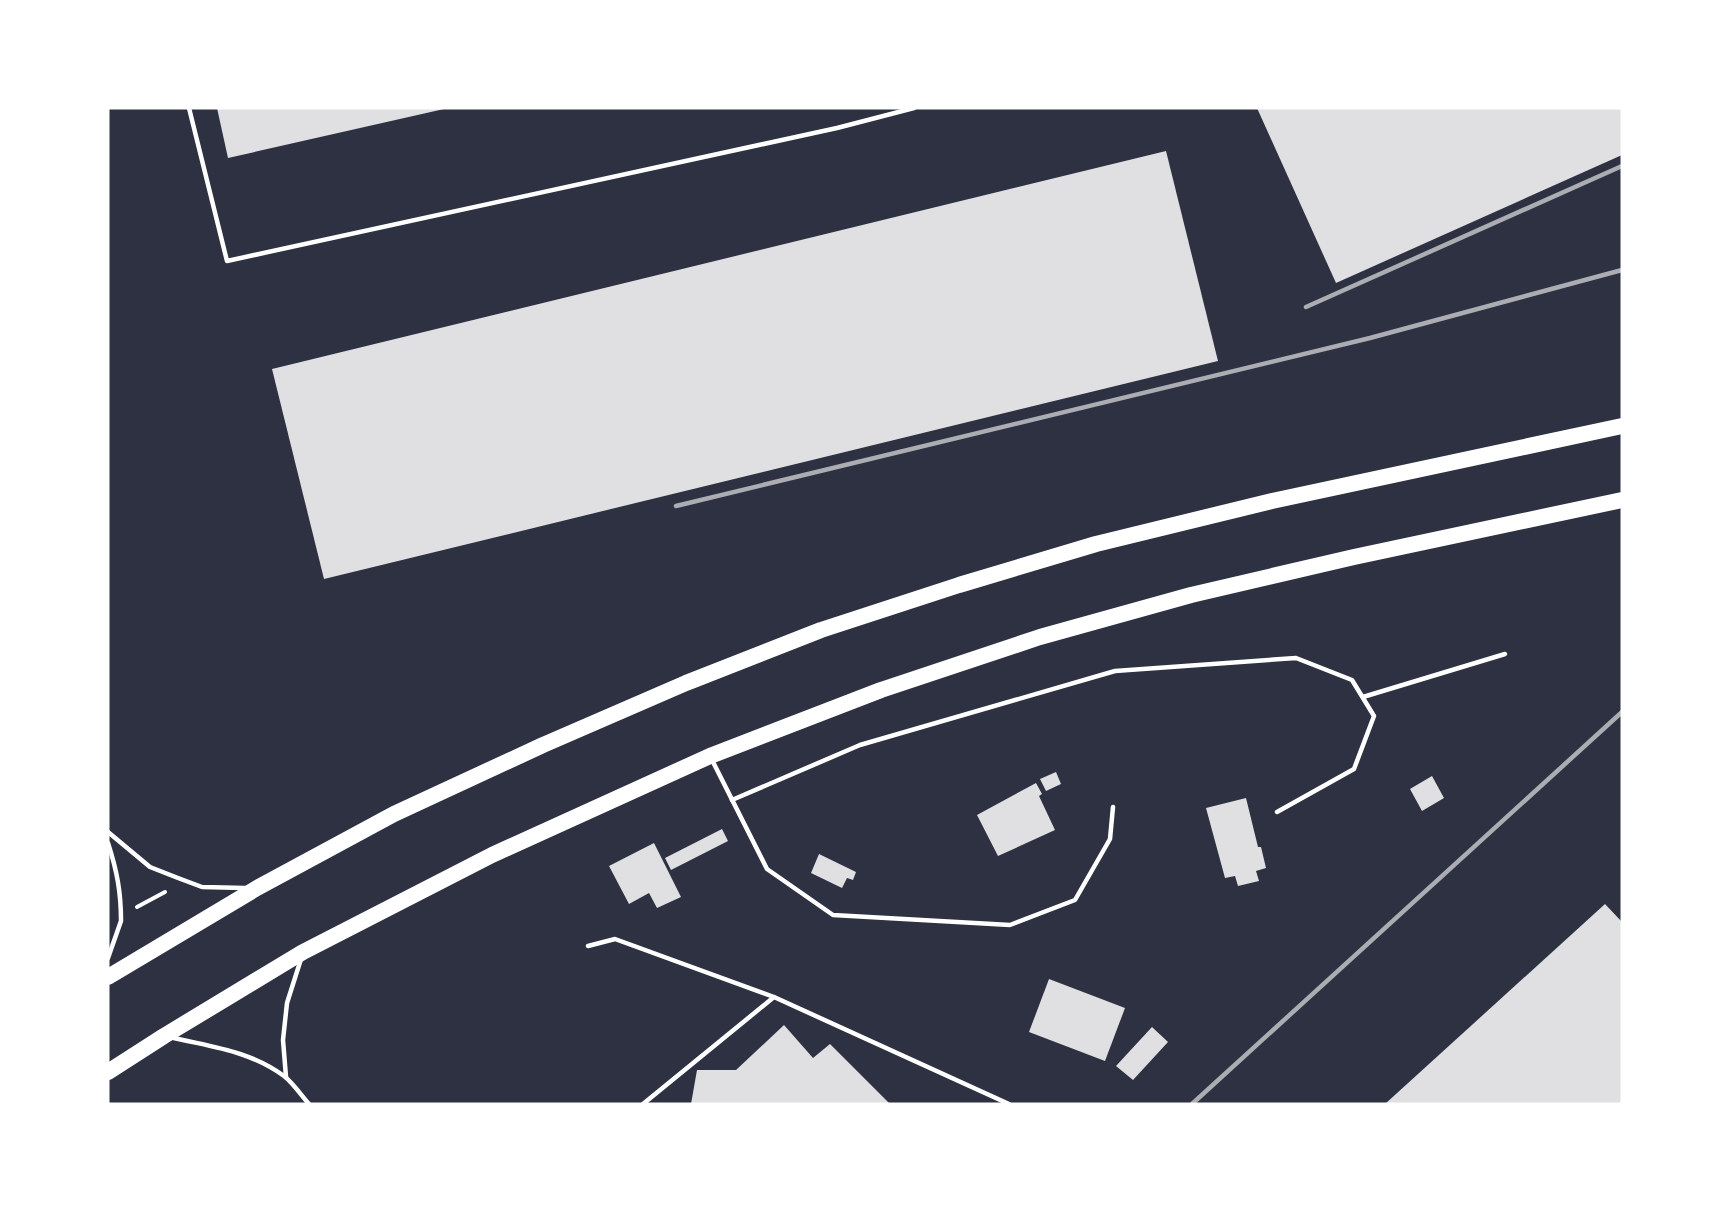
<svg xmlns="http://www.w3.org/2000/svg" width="1730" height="1212" viewBox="0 0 1730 1212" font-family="'Alegreya Sans',sans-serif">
<rect width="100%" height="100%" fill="#2d3142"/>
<g fill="#e0e0e3">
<path d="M217,108H444V109L228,158Z"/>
<path d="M1257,108H1622V155L1336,283Z"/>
<path d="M1166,151L1218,361L324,579L272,369Z"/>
<path d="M1056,772L1061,784L1046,791L1040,779Z"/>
<path d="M1432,776L1444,798L1422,811L1410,789Z"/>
<path d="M1036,783L1042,794L1039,796L1055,830L998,856L977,815Z"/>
<path d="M1246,798L1258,847H1261L1266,868L1256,871L1259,881L1238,886L1235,876L1225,878L1206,808Z"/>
<path d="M722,829L728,841L671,870L665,858Z"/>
<path d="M654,843L681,897L657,908L649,893L629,904L609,866Z"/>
<path d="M819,854L856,872L853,880L847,878L842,888L811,873Z"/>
<path d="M1605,904L1622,922V1104H1385Z"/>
<path d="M1049,979L1125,1008L1105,1061L1029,1032Z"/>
<path d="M784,1025L813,1058L830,1044L890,1104H691L697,1070H736Z"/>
<path d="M1152,1027L1168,1042L1133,1080L1116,1066Z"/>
</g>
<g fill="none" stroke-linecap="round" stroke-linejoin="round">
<path stroke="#fff" stroke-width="4" d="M137,907L165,892"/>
<g stroke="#fff" stroke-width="4.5">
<path d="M189,108L227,261L837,128L914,108"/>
<path d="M1363,697L1505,654"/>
<path d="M711,758L767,869L833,915L1010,925L1075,900L1110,839L1113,807"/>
<path d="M732,800L860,745L1115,671L1296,658L1352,680L1374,716L1354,769L1277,812"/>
<path d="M108,832L150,867L178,878L202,887L245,888"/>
<path d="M108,843C117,871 121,892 121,921L108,958"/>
<path d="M588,946L615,939L774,997"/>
<path d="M170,1037C211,1047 248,1050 284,1076C293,1083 301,1095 309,1104"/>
<path d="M286,1077L283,1040L287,1003L301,959"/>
<path d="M643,1104L774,997L1009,1104"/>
</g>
<g stroke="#fff" stroke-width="16">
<path d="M108,977L257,888L394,814L543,745L686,683L821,630L959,585L1096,544L1272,501L1622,426"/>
<path d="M108,1072L164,1036L303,952L492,855L710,756L881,690L1040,637L1191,595L1354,557L1622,500"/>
</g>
<g stroke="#abadb3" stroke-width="4.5">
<path d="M1306,307L1622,166"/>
<path d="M676,506L1370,338L1622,270"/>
<path d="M1192,1104L1622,712"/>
</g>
</g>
<rect width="1730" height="1212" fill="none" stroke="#ffffff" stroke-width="219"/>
</svg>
